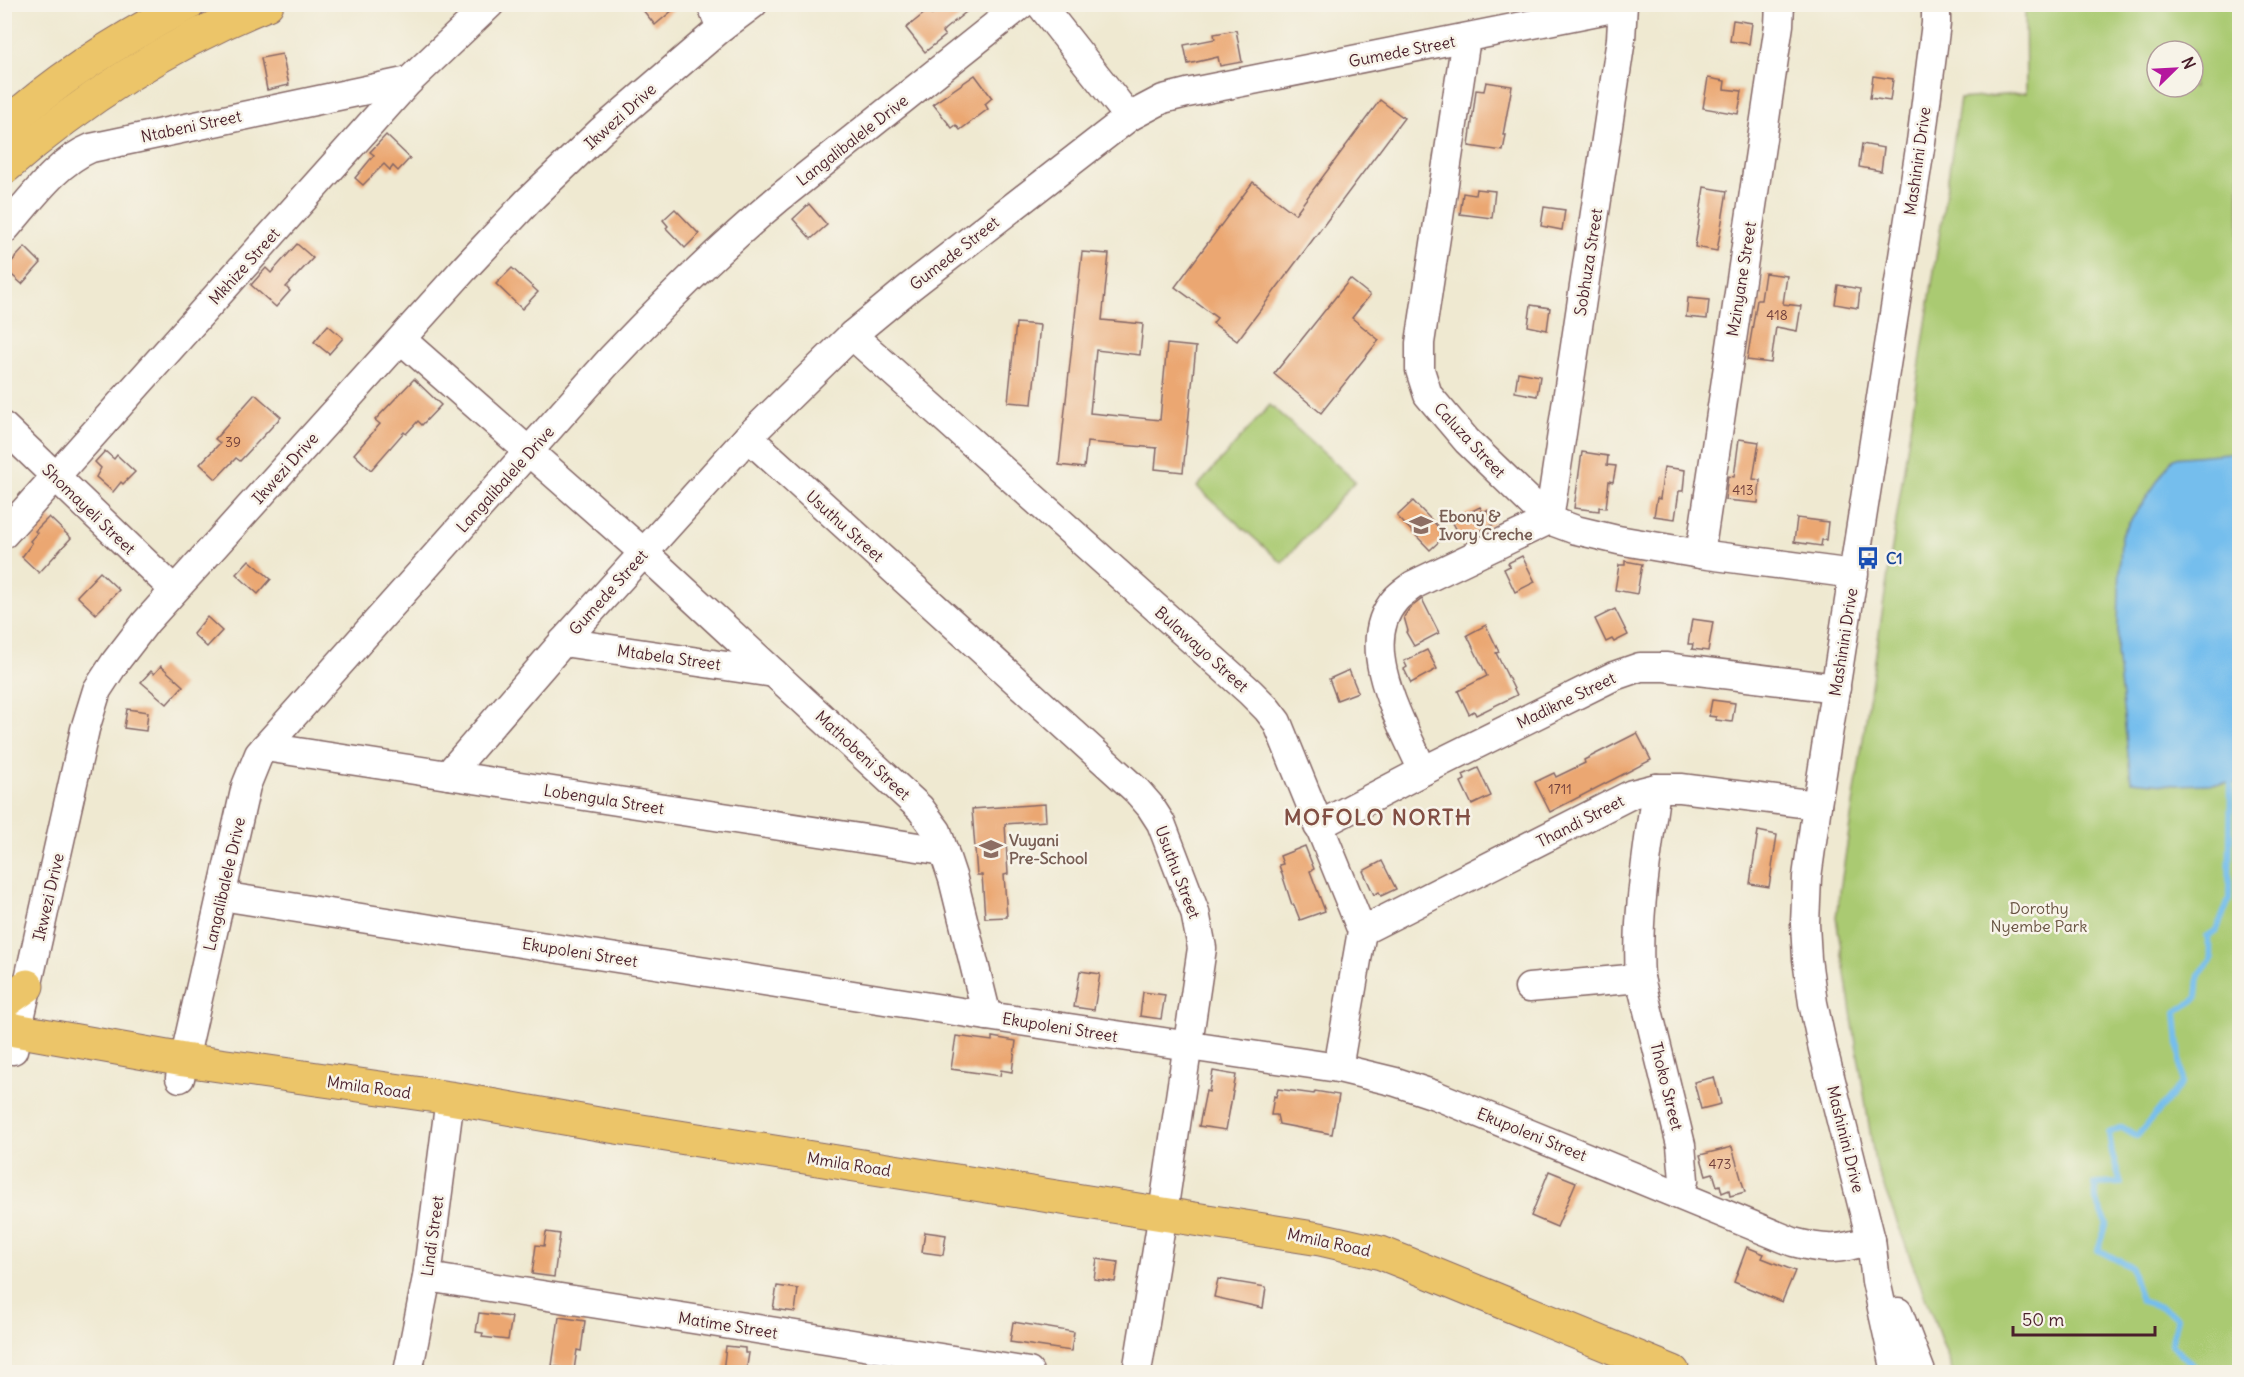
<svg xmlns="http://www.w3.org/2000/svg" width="2244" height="1377" viewBox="0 0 2244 1377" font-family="Delius,sans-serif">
<rect width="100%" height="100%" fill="#f7f3e8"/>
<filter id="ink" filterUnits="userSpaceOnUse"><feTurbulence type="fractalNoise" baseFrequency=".0167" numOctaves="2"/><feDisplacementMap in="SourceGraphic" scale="12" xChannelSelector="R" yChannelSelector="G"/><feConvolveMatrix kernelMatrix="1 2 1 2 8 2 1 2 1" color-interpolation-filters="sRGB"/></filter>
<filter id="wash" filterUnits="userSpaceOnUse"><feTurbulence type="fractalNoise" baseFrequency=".008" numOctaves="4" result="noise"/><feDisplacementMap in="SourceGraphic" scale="24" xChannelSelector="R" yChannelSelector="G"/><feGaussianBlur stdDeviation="1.35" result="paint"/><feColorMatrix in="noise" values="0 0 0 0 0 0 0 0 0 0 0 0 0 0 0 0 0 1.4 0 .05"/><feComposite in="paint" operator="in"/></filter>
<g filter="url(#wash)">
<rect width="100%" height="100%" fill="#efe9d1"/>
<g fill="#aaca72" stroke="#7a744e" stroke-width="1.5" fill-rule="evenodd">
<path d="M2025,5H2239V1372H1953L1875,1163L1836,917L1960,99L2026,93ZM2157,51H2193V87H2157Z"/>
<path d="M1270,405L1355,481L1282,563L1197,487Z"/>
</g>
<path fill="#74beed" stroke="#5f6e8c" stroke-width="1.5" d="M2239,452V783L2176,785L2131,781L2117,653L2121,535L2173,458Z"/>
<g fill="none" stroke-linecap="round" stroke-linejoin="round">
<g stroke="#74beed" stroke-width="6">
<path d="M2200,1372L2171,1345L2177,1318L2161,1307L2141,1301L2131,1267L2098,1250L2107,1223L2096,1201L2095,1184L2121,1183L2112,1153L2109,1133L2122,1127L2137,1136L2182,1083L2176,1012L2197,998L2199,975L2212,959L2207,936L2217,930L2229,899L2231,777"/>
<path d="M2205,1372L2225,1369L2230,1372"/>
</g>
</g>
<g id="blocks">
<g fill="#eba772">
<path d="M638,4H680L655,25Z"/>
<path d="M944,4H976L945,29L942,32L945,36L925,52L906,28L926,12L932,14Z"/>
<path d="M1733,20L1752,23L1749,44L1730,41Z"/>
<path d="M1236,30L1242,62L1220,66L1218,57L1188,64L1184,45L1215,39L1214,34Z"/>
<path d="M282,54L289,85L267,90L261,58Z"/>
<path d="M975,75L992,98L985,104L988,109L960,130L956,125L952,128L933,104Z"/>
<path d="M1873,76L1893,79L1890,101L1870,98Z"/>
<path d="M1708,78L1725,81L1724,89L1742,91L1738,114L1703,108Z"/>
<path d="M1486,82L1512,86L1503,135H1506L1503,151L1469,146L1476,90L1484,91Z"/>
<path d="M1380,100L1404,118L1237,341L1213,323L1217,318L1175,287L1253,182L1295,214Z"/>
<path d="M386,135L410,158L398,171L393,166L390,170L384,164L363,185L355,178L374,155L370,152Z"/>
<path d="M1862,144L1884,148L1881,171L1859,167Z"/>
<path d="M1704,187L1727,191L1717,251L1695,247Z"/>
<path d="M1476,189L1495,191L1492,218L1460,214L1463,193L1475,195Z"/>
<path d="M809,204L827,225L811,239L793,219Z"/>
<path d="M1544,207L1565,210L1562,230L1541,226Z"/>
<path d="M675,209L699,234L685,248L666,228L668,226L663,220Z"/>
<path d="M297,244L313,258L286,287L290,291L276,307L251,285L266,268L271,273Z"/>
<path d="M25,247L41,263L22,284L5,269Z"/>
<path d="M1082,252L1109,254L1102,320L1143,324L1140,355L1096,350L1090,413L1160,420L1167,344L1196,347L1183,472L1155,469L1157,448L1087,442L1084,468L1059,465Z"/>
<path d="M512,268L538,292L522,309L496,284Z"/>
<path d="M1765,273L1787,276L1783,304L1801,306L1797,331L1776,327L1771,363L1747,360L1757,300H1761Z"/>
<path d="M1350,279L1370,295L1352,318L1379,340L1321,413L1274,374Z"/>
<path d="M1838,285L1860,289L1858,308L1835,304Z"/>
<path d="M1688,298L1709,300L1707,319L1686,317Z"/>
<path d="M1531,305L1550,308L1547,330L1528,326Z"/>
<path d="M1016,323L1040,325L1032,404L1008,402Z"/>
<path d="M328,325L343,338L329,354L314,342Z"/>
<path d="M1518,372L1540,376L1537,396L1515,392Z"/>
<path d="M414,379L441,405L422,425L418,421L406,434L404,432L371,470L354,454L380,424L375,420Z"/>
<path d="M255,394L281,417L240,461L236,458L216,479L200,464L220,443L215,439Z"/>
<path d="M1739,439L1759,442L1753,479L1760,480L1758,503L1725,500L1728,476L1734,477Z"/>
<path d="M105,451L114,459L117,455L135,472L123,484L121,482L113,492L96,477L101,468L95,462Z"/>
<path d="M1582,452L1608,456L1607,465L1616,466L1613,482L1609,481L1606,508L1599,507V511L1574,508Z"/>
<path d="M1664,467L1685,470L1683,491H1679L1675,519L1654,516L1657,498L1660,499Z"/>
<path d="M1413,501L1446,535L1430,550L1397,516Z"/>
<path d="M1480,507L1483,512L1487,510L1494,524L1468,537L1467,535L1461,538L1452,521Z"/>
<path d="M49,517L71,538L39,573L22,557L32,543L30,541L37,533L35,531Z"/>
<path d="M1797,518L1828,522L1826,540H1822L1821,546L1794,542Z"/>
<path d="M1522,556L1535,582L1515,592L1504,569L1510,566L1508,563Z"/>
<path d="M249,560L271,579L258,594L236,574Z"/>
<path d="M1625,561L1642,564L1637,594L1615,590L1619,565H1625Z"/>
<path d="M100,572L119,590L96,614L77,596Z"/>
<path d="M1422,599L1439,633L1414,646L1406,632L1408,631L1404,617L1409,609Z"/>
<path d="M1615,609L1628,635L1614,642L1612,639L1606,642L1595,619Z"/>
<path d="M207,617L222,631L207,647L193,634Z"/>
<path d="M1692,619L1713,622L1708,651L1692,649L1693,644H1688Z"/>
<path d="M1486,625L1499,652L1496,653L1517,695L1476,715L1474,711L1469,714L1458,691L1487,676L1467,635Z"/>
<path d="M1427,650L1437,669L1411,683L1404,669L1407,667L1404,661Z"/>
<path d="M161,666L183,686L167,704L141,682L151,671L154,674Z"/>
<path d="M1349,670L1358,692L1337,700L1329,679Z"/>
<path d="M1712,700L1735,703L1732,722L1716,720V717L1709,716Z"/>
<path d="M127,709L148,712L146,731L124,728Z"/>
<path d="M1637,733L1651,760L1550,812L1535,782L1554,773L1556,777L1585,763L1584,760Z"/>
<path d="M1478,768L1491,796L1472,805L1461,782L1465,780L1463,775Z"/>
<path d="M1045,804L1046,821L1005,824L1008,874L1004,875L1007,917L985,918L982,875H977L972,809Z"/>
<path d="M1758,831L1777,835L1769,887L1750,884Z"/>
<path d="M1305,846L1314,869L1310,871L1325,911L1300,920L1294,905H1292L1279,865L1283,864L1280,856Z"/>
<path d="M1382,861L1396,889L1381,896L1379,892L1374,895L1363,871Z"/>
<path d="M1080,971L1100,974L1094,1010L1074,1007Z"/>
<path d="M1143,992L1165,995L1161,1019L1140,1016Z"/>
<path d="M956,1036L992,1041V1037L1016,1041L1012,1072L1001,1070L1000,1076L951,1069Z"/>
<path d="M1213,1071L1236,1075L1226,1130L1199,1126L1206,1091L1209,1092Z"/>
<path d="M1714,1077L1721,1104L1701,1109L1694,1082Z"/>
<path d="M1278,1089L1314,1094L1315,1091L1339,1095L1332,1134L1279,1124L1277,1115H1271L1274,1096L1276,1097Z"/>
<path d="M1732,1147L1745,1192L1730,1196L1729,1190L1722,1193L1720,1185L1717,1186L1713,1173L1706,1175L1700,1155Z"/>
<path d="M1549,1171L1576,1182L1557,1227L1531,1216Z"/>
<path d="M546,1232L560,1234L554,1277L532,1274L536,1245L544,1246Z"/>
<path d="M925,1232L946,1235L943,1255L922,1252Z"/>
<path d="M1747,1247L1764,1254L1762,1258L1795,1271L1782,1302L1734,1282Z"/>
<path d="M1097,1259L1118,1262L1115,1282L1094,1279Z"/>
<path d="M1218,1279L1266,1287L1263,1308L1214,1297Z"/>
<path d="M777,1286L798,1289L795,1312L773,1309Z"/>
<path d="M479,1313L512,1317L508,1340L482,1337L483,1333L476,1332Z"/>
<path d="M559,1317L585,1321L581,1351L577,1350L574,1370L552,1366Z"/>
<path d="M1013,1322L1074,1332L1071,1351L1010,1342Z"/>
<path d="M726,1346L745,1348V1353H749L746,1372H723Z"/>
</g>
</g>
</g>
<g filter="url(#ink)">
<use href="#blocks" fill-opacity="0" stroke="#846665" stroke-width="1.5"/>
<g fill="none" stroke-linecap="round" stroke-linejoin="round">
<g stroke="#846665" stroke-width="31">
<g id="minor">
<path d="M711,4L721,28"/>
<path d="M1040,4L1129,117"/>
<path d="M1466,38L1420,343V370L1428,395L1467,441L1549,520L1576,530L1618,540L1700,554L1854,574"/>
<path d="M4,230C30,201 55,163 91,148L409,81"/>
<path d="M852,335L1250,692L1267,709L1277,722L1362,931L1338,1068"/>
<path d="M402,340L643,552L920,808L937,831L953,879L987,1016"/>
<path d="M4,427L174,590"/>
<path d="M748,437L1137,791L1150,806L1161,823L1195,912L1202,948L1163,1213L1137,1372"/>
<path d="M4,534L409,81L490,4"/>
<path d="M1700,554L1779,25L1780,4"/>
<path d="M563,642L774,673"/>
<path d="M265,747L944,851"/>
<path d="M1423,771C1403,725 1355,646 1395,600C1400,594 1407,590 1413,585L1549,520L1621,39L1623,4"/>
<path d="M448,775L563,642L748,437L852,335L910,287L1129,117L1163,99L1187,93L1623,6"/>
<path d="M1656,788C1648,851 1636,914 1640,978L1681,1145L1684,1180L1680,1195"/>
<path d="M1318,826L1423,771L1614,676L1640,667H1665L1836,688"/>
<path d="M221,896L987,1016L1338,1068L1396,1082L1435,1095L1793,1242C1827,1251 1839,1250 1871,1240"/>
<path d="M1362,931L1632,794L1656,788H1681L1817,805"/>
<path d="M1529,988L1640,978"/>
<path d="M13,1050L85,729L97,690L116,661L146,622L464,269L529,200L601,131L721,28L753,4"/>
<path d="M180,1078L246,786L259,754L610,360C664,303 719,248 779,198L1022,4"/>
<path d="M427,1277L1029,1372"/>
<path d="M1898,1312L1921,1372"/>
<path d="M408,1372L427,1277L450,1098"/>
<path d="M1896,1372L1876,1281L1871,1240L1823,1049L1813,1003L1807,959L1805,924L1807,877L1817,805L1921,142L1936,23V4"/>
</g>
</g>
<g stroke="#846665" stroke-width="35">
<g id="major">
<path d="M4,127C59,77 123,37 188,4"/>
<path d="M4,168C82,100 170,43 267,4"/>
<path d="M4,1002L27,986"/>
<path d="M4,1028L184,1060L450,1098L610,1126L1320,1239L1381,1253L1409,1264L1673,1372"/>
</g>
</g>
<use href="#minor" stroke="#fff" stroke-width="28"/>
<use href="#major" stroke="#ecc569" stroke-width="33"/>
</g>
</g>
<defs>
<g id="school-bare" transform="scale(1.8)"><path d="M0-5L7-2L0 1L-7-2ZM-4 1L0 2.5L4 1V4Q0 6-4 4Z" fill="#8d6e63" stroke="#f7f3e8" stroke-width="2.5" paint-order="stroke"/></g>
<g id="bus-bare" transform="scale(1.8)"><path d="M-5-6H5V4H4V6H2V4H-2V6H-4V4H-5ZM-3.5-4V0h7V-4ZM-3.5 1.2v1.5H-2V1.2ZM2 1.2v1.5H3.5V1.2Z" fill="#1a4fb4" stroke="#f7f3e8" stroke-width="2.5" paint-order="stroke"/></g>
</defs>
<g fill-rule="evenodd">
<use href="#school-bare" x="1421" y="525"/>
<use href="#bus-bare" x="1868" y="558"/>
<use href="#school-bare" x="991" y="849"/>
</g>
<g text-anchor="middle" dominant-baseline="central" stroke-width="5" stroke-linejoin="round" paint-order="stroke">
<g font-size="14" fill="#72413d">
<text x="1777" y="315">418</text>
<text x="233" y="442">39</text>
<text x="1743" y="490">413</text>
<text x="1560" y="789">1711</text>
<text x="1720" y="1164">473</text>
</g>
<g font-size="16" fill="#4a1f2b" stroke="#f7f3e8">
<text transform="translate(1402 51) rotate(-11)">Gumede Street</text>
<text transform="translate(620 116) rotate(-42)">Ikwezi Drive</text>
<text transform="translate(191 126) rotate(-12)">Ntabeni Street</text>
<text transform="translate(852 140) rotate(-38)">Langalibalele Drive</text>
<text transform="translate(1917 161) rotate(-82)">Mashinini Drive</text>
<text transform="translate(954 253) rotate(-38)">Gumede Street</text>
<text transform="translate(1588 262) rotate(-81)">Sobhuza Street</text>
<text transform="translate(244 266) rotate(-48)">Mkhize Street</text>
<text transform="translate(1741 279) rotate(-81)">Mzinyane Street</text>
<text transform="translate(1470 440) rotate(47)">Caluza Street</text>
<text transform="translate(285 468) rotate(-48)">Ikwezi Drive</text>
<text transform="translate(505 479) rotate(-48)">Langalibalele Drive</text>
<text transform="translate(89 509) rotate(44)">Shomayeli Street</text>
<text transform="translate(845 526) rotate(42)">Usuthu Street</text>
<text transform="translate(608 592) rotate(-48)">Gumede Street</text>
<text transform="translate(1843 642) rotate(-81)">Mashinini Drive</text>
<text transform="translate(1202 649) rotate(42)">Bulawayo Street</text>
<text transform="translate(669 657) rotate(8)">Mtabela Street</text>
<text transform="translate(1566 700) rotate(-26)">Madikne Street</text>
<text transform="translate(863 755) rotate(43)">Mathobeni Street</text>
<text transform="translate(604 799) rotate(9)">Lobengula Street</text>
<text transform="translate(1580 821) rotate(-27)">Thandi Street</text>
<text transform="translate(1178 872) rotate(69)">Usuthu Street</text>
<text transform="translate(224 884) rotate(-77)">Langalibalele Drive</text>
<text transform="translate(48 897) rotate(-77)">Ikwezi Drive</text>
<text transform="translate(580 952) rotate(9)">Ekupoleni Street</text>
<text transform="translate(1060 1027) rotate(9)">Ekupoleni Street</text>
<text transform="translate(1667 1086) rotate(76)">Thoko Street</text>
<text transform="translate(369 1087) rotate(8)">Mmila Road</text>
<text transform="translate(1532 1134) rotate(22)">Ekupoleni Street</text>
<text transform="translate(1846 1139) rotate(76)">Mashinini Drive</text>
<text transform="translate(849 1164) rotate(9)">Mmila Road</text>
<text transform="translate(432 1236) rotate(-82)">Lindi Street</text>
<text transform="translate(1329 1242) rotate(12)">Mmila Road</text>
<text transform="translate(728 1325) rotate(9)">Matime Street</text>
</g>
<g font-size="16" font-weight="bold" fill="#785e54" stroke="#f7f3e8" text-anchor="start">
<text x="1439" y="516">Ebony &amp;<tspan x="1439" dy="18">Ivory Creche</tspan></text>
<text x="1009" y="840">Vuyani<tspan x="1009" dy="18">Pre-School</tspan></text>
</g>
<g font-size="16" font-weight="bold" fill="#164399" stroke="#f7f3e8" text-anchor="start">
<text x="1886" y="558">C1</text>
</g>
<g font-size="16" fill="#675240" stroke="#f7f3e8">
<text x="2039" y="908">Dorothy<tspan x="2039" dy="18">Nyembe Park</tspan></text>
</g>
<g font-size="22" font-weight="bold" letter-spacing="1.5" fill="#824f44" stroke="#f7f3e8">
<text x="1378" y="817">MOFOLO NORTH</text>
</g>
</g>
<rect width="2244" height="1377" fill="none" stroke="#f7f3e8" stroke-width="24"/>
<g transform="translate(2175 69) rotate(66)"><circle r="28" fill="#f7f3e8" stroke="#b29e9c" stroke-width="1.5"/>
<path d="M0-4.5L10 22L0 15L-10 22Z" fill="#b5179e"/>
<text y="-9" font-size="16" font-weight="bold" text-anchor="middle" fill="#4a1f2b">N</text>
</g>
<path d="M2013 1326v9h142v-9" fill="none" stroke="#4a1f2b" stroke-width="3"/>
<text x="2022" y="1326" font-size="18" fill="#4a1f2b" stroke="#f7f3e8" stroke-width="4.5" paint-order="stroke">50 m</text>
</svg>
